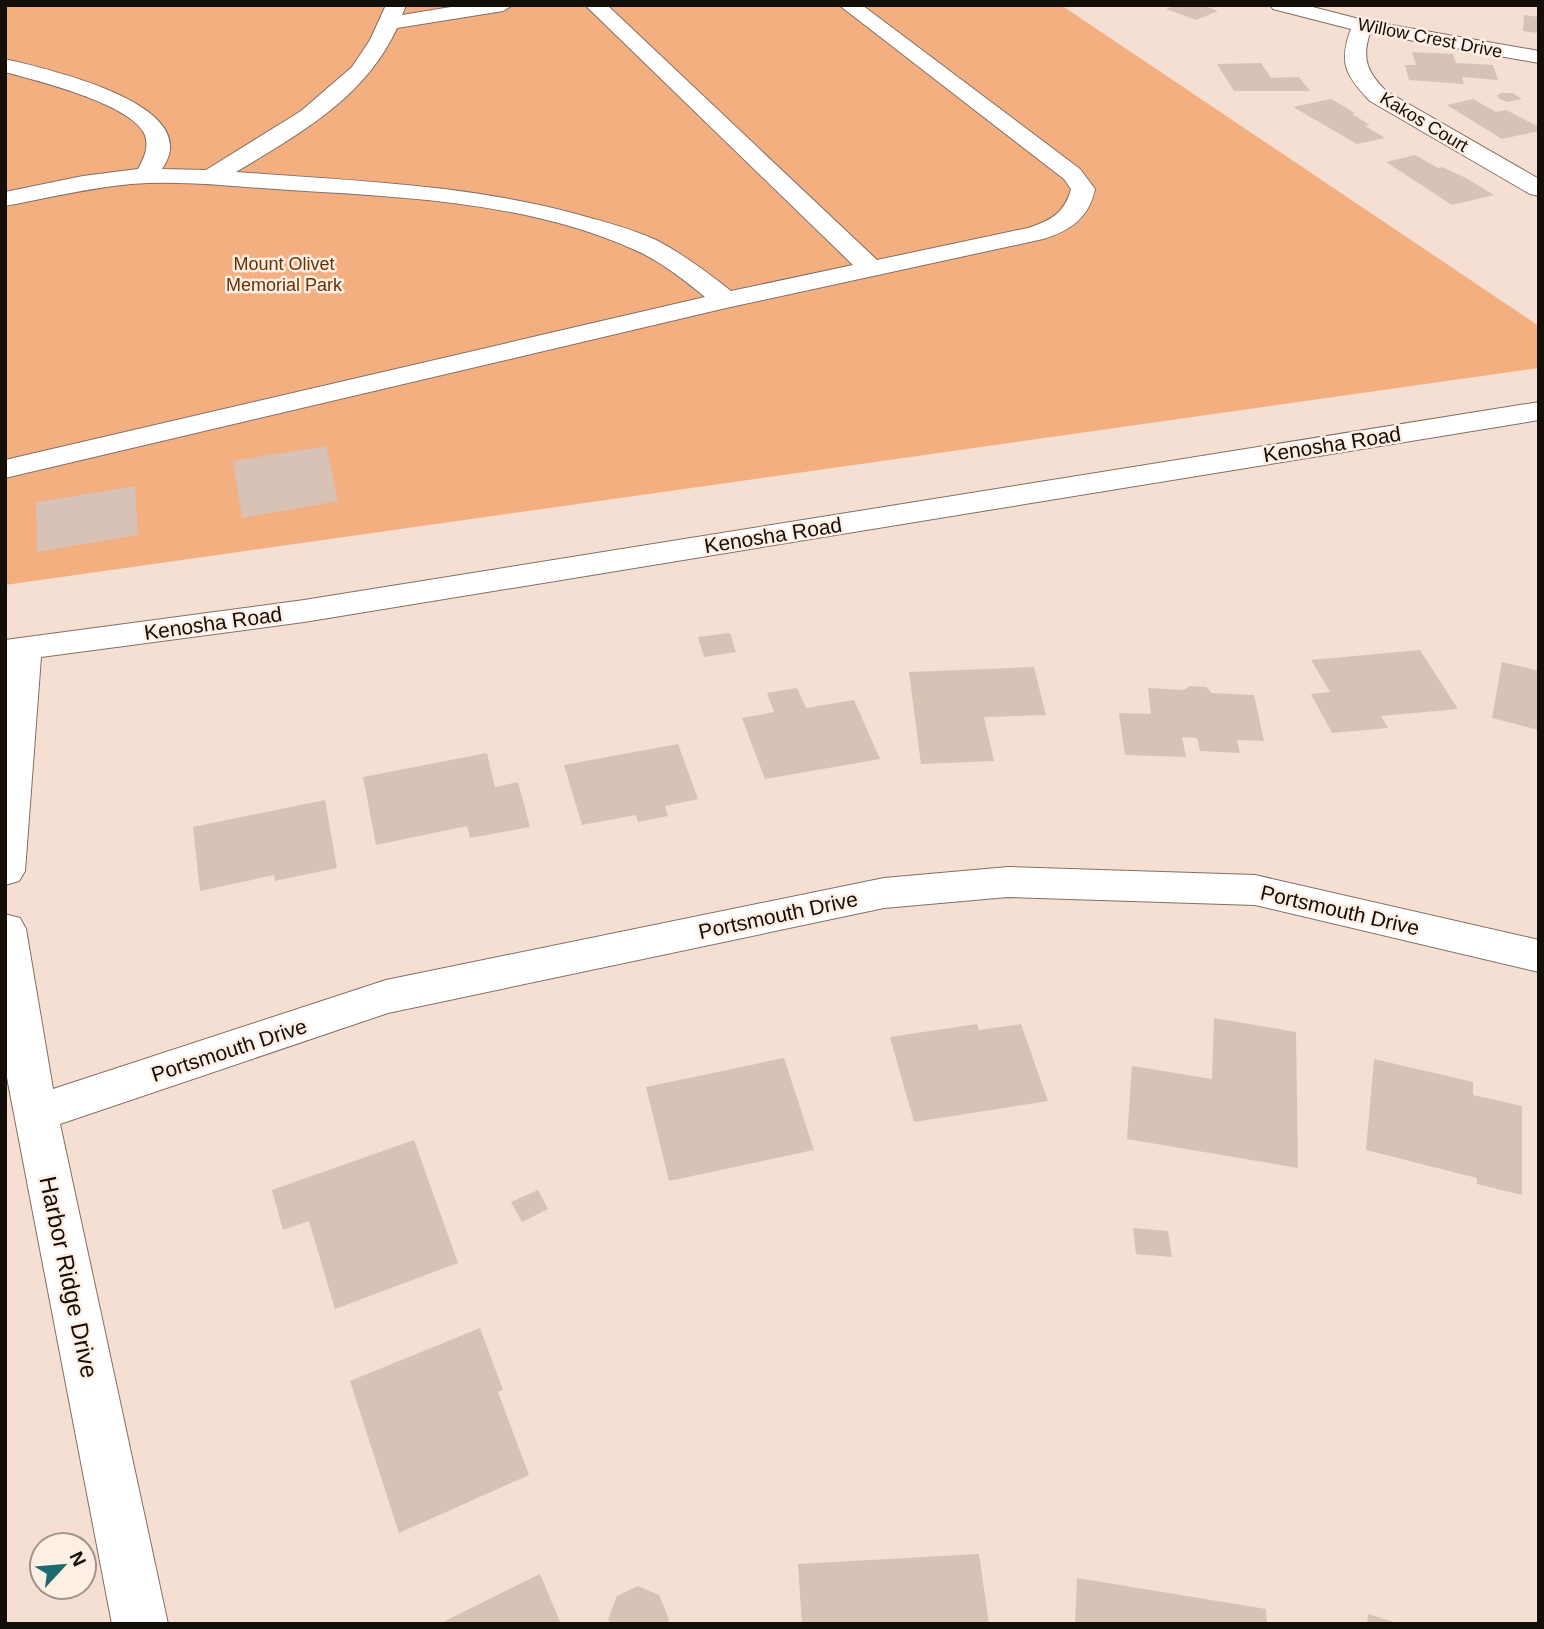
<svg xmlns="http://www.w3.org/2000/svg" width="1544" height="1629" viewBox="0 0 1544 1629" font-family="Arial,sans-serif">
<rect width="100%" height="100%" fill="#f5dfd2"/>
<path fill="#f4af81" d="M5,5H1061L1539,326V368L5,585Z"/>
<g fill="#d7c2b5">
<path d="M1177,5H1202L1218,11L1196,20L1166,9Z"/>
<path d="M1524,15L1539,17V33L1523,31Z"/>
<path d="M1412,52L1453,54L1456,63L1493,65L1498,80L1462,77L1464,84L1409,80L1405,65H1416Z"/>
<path d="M1261,63L1271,78L1299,77L1310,91H1234L1217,64Z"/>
<path d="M1502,93H1512L1522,99L1508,102L1499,99L1497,95Z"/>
<path d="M1331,99L1355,113L1352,114L1370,125L1365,126L1385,138L1357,144L1293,107Z"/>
<path d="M1473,99L1496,112L1506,110L1539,127V131L1502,139L1447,105Z"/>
<path d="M1415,155L1438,168L1442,167L1466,178L1494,195L1452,205L1386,162Z"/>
<path d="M326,446L338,501L242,518L233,461Z"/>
<path d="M135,486L138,535L37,552L36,502Z"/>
<path d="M730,633L736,652L704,657L698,637Z"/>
<path d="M1420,650L1458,709L1381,716L1388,728L1332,733L1311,694L1330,692L1311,660Z"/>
<path d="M1502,662L1539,671V730L1492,718Z"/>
<path d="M1034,667L1046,715L984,717L994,761L921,764L909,672Z"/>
<path d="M1190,686L1206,687L1212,693L1254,695L1264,741L1237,740L1240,753L1200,751L1197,738L1182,737L1186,757L1125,755L1119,713L1151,714L1148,688L1184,690Z"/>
<path d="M797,688L806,708L854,700L880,759L765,779L742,718L774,712L767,693Z"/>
<path d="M678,744L698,799L665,806L668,816L638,822L636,815L582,825L564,765Z"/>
<path d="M487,753L495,787L518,782L530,827L470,838L467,826L376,845L363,777Z"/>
<path d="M325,800L337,868L275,881L274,875L200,891L193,827Z"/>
<path d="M1214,1018L1296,1032L1298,1168L1127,1139L1132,1066L1212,1079Z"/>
<path d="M977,1024L979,1030L1021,1024L1048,1101L914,1122L890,1037Z"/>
<path d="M784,1058L814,1150L669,1181L646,1087Z"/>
<path d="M1374,1059L1473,1082V1095L1522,1106V1195L1477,1184V1178L1366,1150Z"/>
<path d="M414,1140L458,1263L335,1309L309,1221L283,1230L272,1190Z"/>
<path d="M538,1190L548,1209L522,1222L511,1202Z"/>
<path d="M1133,1228L1168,1231L1172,1257L1136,1254Z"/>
<path d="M480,1328L503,1390L498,1392L529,1475L399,1533L350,1381Z"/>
<path d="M979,1554L989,1624H802L798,1564Z"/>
<path d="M540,1574L561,1624H439Z"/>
<path d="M1077,1578L1266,1609L1267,1624H1075Z"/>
<path d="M638,1586L659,1595L669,1619L667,1624H610L608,1619L617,1596Z"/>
<path d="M1368,1614L1397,1623L1396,1624H1367Z"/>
</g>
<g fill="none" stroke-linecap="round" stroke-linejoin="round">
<g stroke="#826f64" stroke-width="2">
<g id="minor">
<path d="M386,5H406L402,15L463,5H513L503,11L397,28C365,98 299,134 236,172C351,181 468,184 580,215C605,222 632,229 656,240C683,254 707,272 731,291L853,265L585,5H607L877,260L1028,228C1050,221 1065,213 1071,189L1064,179L839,5H862L1080,169L1095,189C1089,218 1070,231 1043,239L726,308L5,478V460L705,297C683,279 660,261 635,250C529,202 404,197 290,190C237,187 184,180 131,184C89,188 47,198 5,206V192L83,176L138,169C144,158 150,146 144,133C128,103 38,81 5,72V59C43,68 173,97 170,148C170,155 166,163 162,169L206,170L301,111L352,67L370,40Z"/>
<path d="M1270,5H1305L1363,20L1539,51V63L1370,33C1361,59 1368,73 1386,91L1539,179V196L1530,194L1370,101C1346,76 1338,63 1351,29L1273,9Z"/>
<path d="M1539,402V420L304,622L41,657L25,871L19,881L5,885V640L304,600Z"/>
<path d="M1008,867L1255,875L1539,940V972L1255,905L1008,897L884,908L388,1013L60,1124L168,1624H112L5,1067V914L20,918L26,929L53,1089L386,980L884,878Z"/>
</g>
</g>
<use href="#minor" fill="#fff" fill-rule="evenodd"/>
</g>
<g text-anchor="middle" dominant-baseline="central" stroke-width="5" stroke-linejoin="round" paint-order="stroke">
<g font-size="18" fill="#140e09" stroke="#ffeee3">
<text transform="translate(1430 38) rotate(11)">Willow Crest Drive</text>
<text transform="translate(1424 122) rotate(31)">Kakos Court</text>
</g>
<g font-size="18" fill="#673203" stroke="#ffeee3">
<text x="284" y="264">Mount Olivet<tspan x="284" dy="21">Memorial Park</tspan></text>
</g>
<g font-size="21" fill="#140e09" stroke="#ffeee3">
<text transform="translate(1332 444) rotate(-9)">Kenosha Road</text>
<text transform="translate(773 535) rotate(-9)">Kenosha Road</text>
<text transform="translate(213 623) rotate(-8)">Kenosha Road</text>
<text transform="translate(1340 910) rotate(13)">Portsmouth Drive</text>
<text transform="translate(778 915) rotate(-12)">Portsmouth Drive</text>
<text transform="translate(229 1050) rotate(-18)">Portsmouth Drive</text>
</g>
<g font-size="24" fill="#140e09" stroke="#ffeee3">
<text transform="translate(69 1277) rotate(78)">Harbor Ridge Drive</text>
</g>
</g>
<rect width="1544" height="1629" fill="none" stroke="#140e09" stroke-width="14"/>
<g transform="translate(63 1566) rotate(64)"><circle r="33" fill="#ffeee3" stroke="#a1948c" stroke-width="2"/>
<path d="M0-5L12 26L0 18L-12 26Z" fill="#1d6970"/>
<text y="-10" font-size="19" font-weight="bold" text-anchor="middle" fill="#140e09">N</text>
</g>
</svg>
